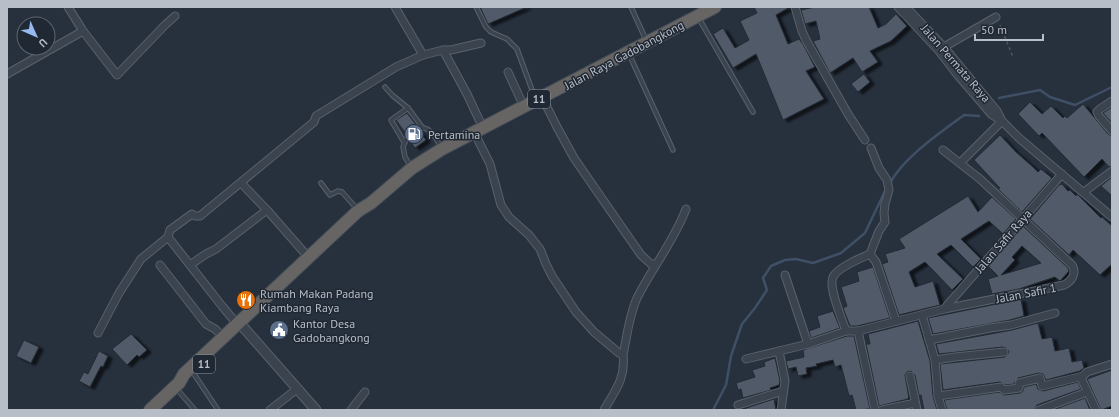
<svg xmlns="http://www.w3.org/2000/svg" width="1119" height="417" viewBox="0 0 1119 417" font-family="'PT Sans',sans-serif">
<defs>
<filter id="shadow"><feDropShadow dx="4.5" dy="2.5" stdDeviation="1" flood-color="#0009"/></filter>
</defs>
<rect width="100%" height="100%" fill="#27313e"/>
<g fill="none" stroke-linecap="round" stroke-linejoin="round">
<g stroke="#3f4f65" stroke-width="2.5">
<path d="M999,98L1040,90L1050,97L1075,105L1112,87"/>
<path d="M890,183C904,157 940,133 964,115L979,116"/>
<path d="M713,410L726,385L731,356L742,324L755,308L767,290L763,278L771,266L785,260L796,259L813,263L841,253L865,233L885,191"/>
</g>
</g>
<g fill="#515a68" stroke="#222a35" fill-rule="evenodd" filter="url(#shadow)">
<path d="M480,7H527L488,24Z"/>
<path d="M754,7H790L776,15L788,44L799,39L803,44L815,67L806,71L824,99L783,120L756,54L733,68L713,34L723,28L735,48L749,40L740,21L757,13Z"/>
<path d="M815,7H869L878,28L886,24L896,14L907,26L891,41L870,51L878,62L862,72L853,58L830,73L813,41L820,39L816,21L805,24L801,10Z"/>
<path d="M864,74L870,82L858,92L851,84Z"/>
<path d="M1030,102L1042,114L1051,106L1063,118L1065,116L1067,118L1083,104L1108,134L1112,136V166L1109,167L1102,159L1084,177L1042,133L1039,136L1018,114Z"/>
<path d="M1112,107V123L1103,113Z"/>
<path d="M407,113L417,126L415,128V131L420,132L426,140L415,148L409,140L410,135L406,134L396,120Z"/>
<path d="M1000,135L1016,152L1033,167L1038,172L1041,169L1052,178L1022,212L998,189L1000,188L998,186L974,160Z"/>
<path d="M1112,177V196L1101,186Z"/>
<path d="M1062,184L1068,191L1070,190L1076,196L1077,194L1101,218L1102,217L1112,226V264L1100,275L1073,250L1069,255L1030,219L1059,185Z"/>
<path d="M968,196L978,212L992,197L1016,219L1003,234L989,221L961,239L981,259L973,267L951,245L937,254L963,279L952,290L925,262L909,272L915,287L933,281L940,305L899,315L882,264L888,262L885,254L905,248L899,239Z"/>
<path d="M1023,226L1068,268L1069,271L1060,281L1055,277L1019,289L992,294L988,279L998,276L988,266ZM1022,246L1041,263L1001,275L1015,260L1012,257Z"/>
<path d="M873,267L890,318L857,326H850L843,308L847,306L841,287L859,281L857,272Z"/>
<path d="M1021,299L1024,316L1010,320L933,334L928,318Z"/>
<path d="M833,311L840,328L811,338L809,331L820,327L817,316Z"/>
<path d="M918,321L930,361L933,396L937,410H924L921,395L919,396L915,375L911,371L907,372L905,375L909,398H908V399L879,406L866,344H870L868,334Z"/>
<path d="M1038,323L1042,339L1052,337L1055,351L1069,348L1072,362L1082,360L1084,368L1080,371L1046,380L1043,374L1039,373L1018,378L1015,381L1014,384L1006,385L1000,382L943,390L940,364L1005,357L1008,354L1009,351L1006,348L1003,347L939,354L936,344L1012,330Z"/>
<path d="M131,334L147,350L139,357L137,355L127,365L112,349Z"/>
<path d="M847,336H854L870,409L856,410L852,395L849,396L841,365L835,367L833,360L816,364L817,366L806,368L807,374L798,376L796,367L788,369L786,361L804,357L803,350Z"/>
<path d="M24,340L39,347L31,363L16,356Z"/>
<path d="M99,351L108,356L103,367L101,366L90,387L79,381L84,372L88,374Z"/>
<path d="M775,358L780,381L779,385L770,388L771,390L743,398L741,389L738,390L736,383L755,377L752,370L765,366L764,362Z"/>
<path d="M1112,370V406L1101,410L1087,379Z"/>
<path d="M1078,382L1081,389L1037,405L1034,410H947L944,400L999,392L1004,395L1020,393L1023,391L1024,387L1036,384L1038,389L1043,391Z"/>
<path d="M1085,398L1090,410H1053Z"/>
<path d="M774,399L776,410H747L746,408Z"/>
</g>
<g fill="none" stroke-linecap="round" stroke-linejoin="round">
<g stroke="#59616b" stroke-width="5.5">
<g id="service">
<path d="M476,7L486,27L491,32L507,39L517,49L535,98"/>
<path d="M631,7L646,40"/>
<path d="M698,17L753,112"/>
<path d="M629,54L673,150"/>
<path d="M385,87L392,95L408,108L422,127"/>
<path d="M418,129C430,124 436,139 441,147"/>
<path d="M407,137L403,147L405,157L411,167"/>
<path d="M404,142L391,120L408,108"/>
<path d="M321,183L330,195L338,191L342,192L358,210"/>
<path d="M194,374L218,410"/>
<path d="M176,388L195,410"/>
</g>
</g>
<g stroke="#59616b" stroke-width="9">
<g id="minor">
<path d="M68,7L83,31L117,75L165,25L175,16"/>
<path d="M395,7L423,55"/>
<path d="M795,7L802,31L806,40L848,114L865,140"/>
<path d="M898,7L939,51L956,73L992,115L1002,121L1019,138L1112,217"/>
<path d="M906,7L944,47L997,111L1002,121"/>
<path d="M944,47L996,17"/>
<path d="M443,50L467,94L483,128"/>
<path d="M508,72L524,107"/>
<path d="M7,74L83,31"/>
<path d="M542,97L557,127L574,158L641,255L651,264H656"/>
<path d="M1112,101L1100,109L1097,112L1099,116L1112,131"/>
<path d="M474,132L490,164L501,205L509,217L529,235L540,249L546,264L552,276L576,312L594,332L619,353L623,355C626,378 615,391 604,410"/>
<path d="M960,163L1002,121"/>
<path d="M241,183L267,210L309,258"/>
<path d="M1084,192L1112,171"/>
<path d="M168,237L222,306L237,324"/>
<path d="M870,254L876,262L896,321"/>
<path d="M160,265L206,324L215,329L223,337"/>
<path d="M190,265L206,254L216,249L267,210"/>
<path d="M785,275L808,344"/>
<path d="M944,309L1062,174"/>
<path d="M922,315L935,360L938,396L942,410"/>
<path d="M846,331C842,319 828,287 833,277C838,267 861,258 870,254L879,231L885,222L884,213L885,204L889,190L887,180L879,168L871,148"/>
<path d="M858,331L875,410"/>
<path d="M98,333L119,293L141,259L168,237L170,230L192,214L195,216H200L314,122L316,116L396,67L423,55L443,50H451L481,43"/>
<path d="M929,340L990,328L1011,325L1055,313"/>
<path d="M779,351L785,381L781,410"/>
<path d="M623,355C627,336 629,316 637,298C652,268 674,241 686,209"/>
<path d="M746,359L808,344L846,331H858L944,309L1064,285C1072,281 1077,273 1072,265L980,179L943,150"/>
<path d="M935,360L955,357L1004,352"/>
<path d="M910,376L917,410"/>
<path d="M938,396L1001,387L1004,390L1019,388V383L1040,378L1042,386L1083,376"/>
<path d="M738,405L783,391"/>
<path d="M270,410L297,389"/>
<path d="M351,410L365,392"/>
<path d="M882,410L915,403"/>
<path d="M1039,410L1087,392"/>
<path d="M1096,410L1082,380V377L1087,372L1112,364"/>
</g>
</g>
<g stroke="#59616b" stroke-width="11">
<path id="tertiary" d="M244,328L316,410"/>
</g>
<g stroke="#464e58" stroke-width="14">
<path id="trunk" d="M150,410L179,383L184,374L358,211L371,203L412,168L442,149L715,7"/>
</g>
<path stroke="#495b5e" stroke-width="1.5" stroke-dasharray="3 3" stroke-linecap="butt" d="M1000,25L1013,57"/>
<use href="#service" stroke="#3b434e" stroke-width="3.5"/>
<use href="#minor" stroke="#3b434e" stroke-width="7"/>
<use href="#tertiary" stroke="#3b434e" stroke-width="9"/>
<use href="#trunk" stroke="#666564" stroke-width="12"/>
</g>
<defs>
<g id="fuel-disc" transform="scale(1)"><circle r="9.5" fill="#5c6f8a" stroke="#202833"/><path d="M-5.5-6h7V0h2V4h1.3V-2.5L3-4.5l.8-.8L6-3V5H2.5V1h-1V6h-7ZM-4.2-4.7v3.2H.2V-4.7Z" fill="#fff"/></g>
<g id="restaurant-disc" transform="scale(1)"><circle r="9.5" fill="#e8710a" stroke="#202833"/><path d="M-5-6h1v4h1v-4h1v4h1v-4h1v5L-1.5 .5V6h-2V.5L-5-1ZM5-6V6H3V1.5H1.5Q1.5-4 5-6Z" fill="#fff"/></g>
<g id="civic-disc" transform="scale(1)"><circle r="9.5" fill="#5c6f8a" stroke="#202833"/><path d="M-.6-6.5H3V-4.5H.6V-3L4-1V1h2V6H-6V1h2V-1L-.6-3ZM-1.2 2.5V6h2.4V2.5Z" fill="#fff"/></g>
</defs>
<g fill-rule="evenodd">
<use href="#fuel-disc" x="414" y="134"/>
<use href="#restaurant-disc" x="246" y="300"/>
<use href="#civic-disc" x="279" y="330"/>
</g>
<g text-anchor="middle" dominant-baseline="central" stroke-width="3" stroke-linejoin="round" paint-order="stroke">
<g fill="#202833" stroke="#8a919b" stroke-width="1">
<rect x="528" y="90" width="22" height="18" rx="3"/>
<rect x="193" y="355" width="22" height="18" rx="3"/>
</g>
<g font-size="11" font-weight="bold" fill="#b7bec8">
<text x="539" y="99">11</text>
<text x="204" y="364">11</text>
</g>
<g font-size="12" fill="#b7bec8" stroke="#202833">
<text transform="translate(624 55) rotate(-28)">Jalan Raya Gadobangkong</text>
<text transform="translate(956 63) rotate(49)">Jalan Permata Raya</text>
<text transform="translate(1003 241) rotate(-49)">Jalan Safir Raya</text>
<text transform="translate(1026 293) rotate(-11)">Jalan Safir 1</text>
</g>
<g font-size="12" fill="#b7bec8" stroke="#202833" text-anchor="start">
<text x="428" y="134">Pertamina</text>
<text x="260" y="293">Rumah Makan Padang<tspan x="260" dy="14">Kiambang Raya</tspan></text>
<text x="293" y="323">Kantor Desa<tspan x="293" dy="14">Gadobangkong</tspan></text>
</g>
</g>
<rect width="1119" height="417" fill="none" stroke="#b7bec8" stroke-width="16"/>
<g transform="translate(36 36) rotate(135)"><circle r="19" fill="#202833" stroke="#5c646f"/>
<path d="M0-3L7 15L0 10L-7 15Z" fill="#96b9ef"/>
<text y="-6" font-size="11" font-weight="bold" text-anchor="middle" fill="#b7bec8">U</text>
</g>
<path d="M975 34v6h68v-6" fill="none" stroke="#b7bec8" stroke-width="2"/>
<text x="981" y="34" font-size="12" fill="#b7bec8" stroke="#202833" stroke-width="3" paint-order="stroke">50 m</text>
</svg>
